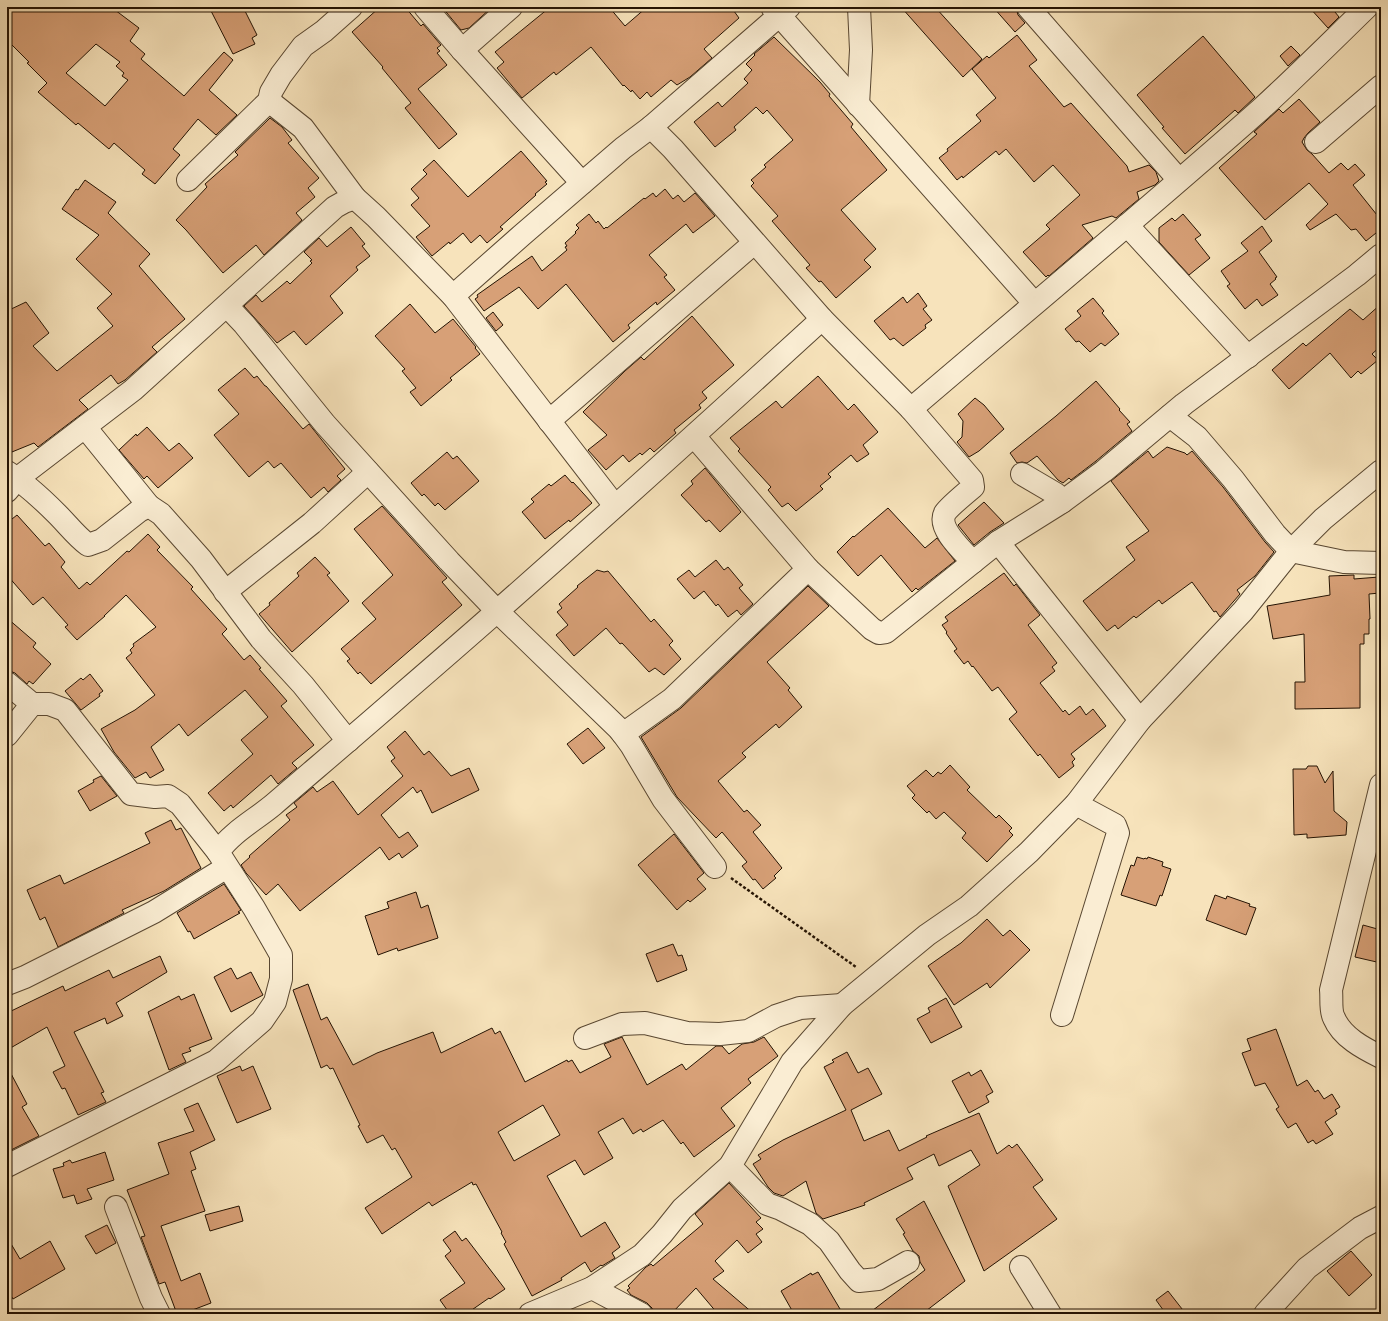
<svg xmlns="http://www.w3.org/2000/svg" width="1388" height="1321" viewBox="0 0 1388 1321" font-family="Vollkorn,serif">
<rect width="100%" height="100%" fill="#f7e3bb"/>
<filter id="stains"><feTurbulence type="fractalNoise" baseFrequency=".005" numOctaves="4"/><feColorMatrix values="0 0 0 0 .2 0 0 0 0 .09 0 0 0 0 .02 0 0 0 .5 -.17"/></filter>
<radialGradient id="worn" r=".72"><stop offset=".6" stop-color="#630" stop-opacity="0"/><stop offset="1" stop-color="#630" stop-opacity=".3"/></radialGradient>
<g fill="#d7a077" stroke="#241303" fill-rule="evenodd">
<path d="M7,7H111L139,28L130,41L145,54L141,59L184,96L224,52L233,60L209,90L237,115L216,135L198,119L173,149L180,155L155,184L142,174L145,170L114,143L109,149L78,123L76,125L38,92L47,83L27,63L29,62L7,40ZM96,44L120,62L116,66L124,73L122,76L128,80L105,106L66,73Z"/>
<path d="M209,7H243L257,35L252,38L255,44L233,54Z"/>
<path d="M380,7H405L421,26L423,24L441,45L437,48L440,51L437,53L447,65L418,89L457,134L439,149L405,108L411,103L382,68L383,67L352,32Z"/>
<path d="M442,7H492L469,28L461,30Z"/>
<path d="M557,7H609L625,26L647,7H731L739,18L704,49L712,58L690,77L677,85L671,80L651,97L647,92L640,99L632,90L631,92L624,85L623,86L591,47L556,75L554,72L522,98L497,68L504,62L495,52L549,8L552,12Z"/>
<path d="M901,7H935L982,59L963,77Z"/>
<path d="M993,7H1016L1018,15L1025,23L1015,32Z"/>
<path d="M1309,7H1331L1339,17L1328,28Z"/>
<path d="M1017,35L1037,60L1029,66L1064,107L1071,103L1127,166L1129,172L1149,165L1156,172L1159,181L1155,185L1137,192L1139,199L1116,218L1112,216L1082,225L1093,238L1049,276L1048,275L1046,277L1023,252L1050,229L1046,225L1080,195L1053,165L1034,182L1006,149L999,155L996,151L963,178L962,176L957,180L939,158L948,151L947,149L981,121L976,115L996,98L972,69L987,56L989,58Z"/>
<path d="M1203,36L1255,97L1238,113L1235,110L1185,154L1162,128L1164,127L1137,95Z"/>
<path d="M774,37L820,82L830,94L829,96L853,124L851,127L887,170L841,210L876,249L864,260L871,267L836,298L821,281L819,282L806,268L810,265L772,221L778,216L751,186L754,183L751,180L766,167L764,165L793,140L767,110L763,114L756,107L734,127L736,130L715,147L694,122L718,102L722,107L748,83L744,79L752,70L746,64L755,55L754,54Z"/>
<path d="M1291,46L1300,55L1288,66L1280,56Z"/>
<path d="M1299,99L1320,122L1308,133L1304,138L1302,142L1307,150L1312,154L1329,173L1341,163L1348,170L1355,164L1365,175L1353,185L1381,220V229L1366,241L1356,229L1351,230L1336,214L1310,230L1306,225L1328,204L1309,183L1265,220L1219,168L1257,134L1254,132L1279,109L1283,113Z"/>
<path d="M270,118L282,127L292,140L288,143L319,178L308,188L315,197L296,213L302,220L264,255L256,245L223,273L186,230L176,220L207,187L205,184L238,155L235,152Z"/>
<path d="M521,151L547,181L545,182L547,184L535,194L536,195L500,227L503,229L487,243L480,235L471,243L463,233L450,244L449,242L432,256L416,237L430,226L411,205L419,198L411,189L427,174L423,170L434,160L468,197Z"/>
<path d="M85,180L116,202L108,213L150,254L139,266L185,319L152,347L157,352L125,380L118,384L111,375L79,400L88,409L38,447L34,443L7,454V311L26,302L49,333L33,346L57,371L113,326L97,308L112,294L76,259L99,235L62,209L76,189L78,190Z"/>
<path d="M665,189L673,199L678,195L684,202L695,193L715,216L693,233L686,224L649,255L667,275L664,277L675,290L657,305L656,302L628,325L630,328L613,342L566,284L538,309L519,287L484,311L475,299L478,297L477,295L532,256L542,271L567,250L565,247L567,246L565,243L576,233L575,232L579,228L576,225L589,214L596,223L598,221L604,229L606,227L607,228L644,198L645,199L653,193L656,197Z"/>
<path d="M1183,214L1201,235L1195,239L1210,258L1189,275L1159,242V228L1172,218L1175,221Z"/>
<path d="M1262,226L1272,241L1259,252L1277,277L1275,278L1276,279L1270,284L1278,295L1262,306L1257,299L1245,309L1227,286L1230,284L1221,271L1248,251L1241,243Z"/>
<path d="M351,227L365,244L362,246L370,256L356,267L358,270L330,296L343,313L306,345L294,331L277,343L244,306L256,295L262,302L287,281L290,284L312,263L310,261L312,260L304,252L319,238L327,247Z"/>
<path d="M918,293L927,306L923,309L932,320L925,325L926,328L903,346L894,338L890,340L874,321L903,297L907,303Z"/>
<path d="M1093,298L1104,311L1102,313L1119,334L1105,346L1101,343L1090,352L1079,341L1076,342L1065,329L1081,316L1077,311Z"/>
<path d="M410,304L435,333L453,319L476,347L475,348L480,354L450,378L452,380L421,406L410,392L416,388L402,371L405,369L375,336Z"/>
<path d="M1381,304V346L1372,354L1378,360L1361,374L1358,371L1351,378L1330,353L1289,389L1272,370L1303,343L1306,346L1350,309L1363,320Z"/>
<path d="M493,312L503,325L496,331L486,318Z"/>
<path d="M692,316L734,365L702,392L707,398L699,405L701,408L674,430L676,433L654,452L650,448L642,455L640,453L629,462L623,455L606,470L588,450L607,435L583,412L625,371L641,357L644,360Z"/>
<path d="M245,368L254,378L257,376L265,386H266L303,429L309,424L345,469L337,476L341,480L328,492L324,487L311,498L281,463L274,468L268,461L249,477L214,435L239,414L218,390Z"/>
<path d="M818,376L848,410L854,404L878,432L863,445L869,454L857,462L851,455L828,474L831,477L820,486L823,489L796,511L788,503L782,507L768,490L771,487L738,451L740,449L730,438L776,401L782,408Z"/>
<path d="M1096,381L1120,409L1119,410L1130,422L1127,424L1132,431L1096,461L1071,480L1069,478L1063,483L1058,480L1037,456L1027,463L1022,462L1017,463L1010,453L1056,416Z"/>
<path d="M975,398L984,405L1004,429L979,451L969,457L957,442L962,437L963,421L958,414Z"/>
<path d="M147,427L169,451L179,443L193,458L158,488L147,476L144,479L119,450L136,434L137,436Z"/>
<path d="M1167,447L1185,453L1187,455L1192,451L1223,487L1265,542L1274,552L1255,576L1237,590L1240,594L1220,617L1216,611L1214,612L1192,582L1162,604L1159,600L1136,618L1134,616L1118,629L1115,625L1107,631L1083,601L1135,560L1126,547L1149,531L1111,481L1148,451L1153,458Z"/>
<path d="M447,452L453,459L457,456L479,481L445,510L438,503L435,506L424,494L422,496L411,483Z"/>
<path d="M705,468L741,512L720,532L709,520L706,522L681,495L693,484L691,481Z"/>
<path d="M565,475L572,483L573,482L592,503L570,522L569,520L545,539L522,512L534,502L531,499L549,484L551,486Z"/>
<path d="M984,502L1004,523L990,532L974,545L958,525Z"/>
<path d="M382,506L447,578L442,582L462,605L371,684L360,672L358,674L347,661L350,659L341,649L376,619L362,603L393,575L354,529Z"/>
<path d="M888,508L925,548L937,538L955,561L918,590L916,588L912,592L881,555L858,576L837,552L853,536L854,537Z"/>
<path d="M17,515L45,546L49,543L65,562L61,567L79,589L87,582L90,585L127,551L129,552L148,534L160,547L157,550L193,587L191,589L227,629L222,634L244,660L250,655L261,668L259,669L287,701L281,706L314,745L292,763L297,768L278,784L271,775L233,808L231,805L224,811L208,793L253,754L241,740L268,717L245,690L188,736L179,724L151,747L164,770L150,778L146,772L135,778L114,752L101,729L135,710L155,695L126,658L132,653L130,650L134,646L133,644L156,627L126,595L104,616H105L77,640L65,627L68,625L43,597L33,605L7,575V523Z"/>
<path d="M315,557L330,573L327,575L349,601L292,652L259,614L270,605L269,603L299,576L297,573Z"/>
<path d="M716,560L724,570L728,567L743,585L739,588L753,604L741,615L737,610L728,617L718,604L716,606L704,591L694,599L677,579L689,570L695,577Z"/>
<path d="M597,570L604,572L608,571L651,622L654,619L673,641L669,645L681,659L664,675L655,668L649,672L622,643L620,644L606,628L574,656L556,635L568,625L557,612L562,608L559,604L578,587L577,586Z"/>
<path d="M1004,573L1014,586L1016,584L1040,615L1028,625L1057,663L1052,667L1055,671L1040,683L1063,712L1065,710L1069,715L1080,706L1086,715L1093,709L1106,726L1071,754L1075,759L1072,762L1074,766L1059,778L1040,754L1038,756L1009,719L1017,712L998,687L992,691L973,666L972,667L968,661L964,664L954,651L957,649L946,633L947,632L942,625L948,621L945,617Z"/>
<path d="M1354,575V579L1379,577L1380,593L1369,594L1370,619H1369V634H1364V644H1360V708L1295,709V682H1305L1304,634L1273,639L1267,606L1330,595L1329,576Z"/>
<path d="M808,586L829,606L767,662L790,688L788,690L802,707L779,728L776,724L742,753L746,757L718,781L744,812L747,810L761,825L753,832L782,868L774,876L776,878L763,889L755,879L753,880L742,866L747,862L722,832L716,838L677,797L641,737L681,708Z"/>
<path d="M7,618L36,643L33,647L51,664L33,684L29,681L27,684L15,673L7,670Z"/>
<path d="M90,674L103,691L99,694L100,696L81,710L65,691L81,678L83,680Z"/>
<path d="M588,728L605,748L583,764L567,744Z"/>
<path d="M405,731L424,755L429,751L451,776L469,768L479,790L432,813L421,790L417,793L413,787L381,815L399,838L408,832L418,846L402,858L399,853L389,860L380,847L300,911L278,884L266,895L246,873L241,865L250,857L249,856L290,820L286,815L297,807L294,803L313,787L317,792L333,781L358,815L403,776L391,761L395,758L387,747Z"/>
<path d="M950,765L970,787L967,790L996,818L999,815L1012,828L1009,831L1013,835L987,862L962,838L966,833L944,812L936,819L929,811L927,813L912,798L915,795L907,786L926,770L933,777L938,772L941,774Z"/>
<path d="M1308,766H1317L1325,783L1333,771L1334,811L1347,822L1346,835L1307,838V834L1294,835L1293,769H1306Z"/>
<path d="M101,776L117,796L90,811L78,791L94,782L93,780Z"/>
<path d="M171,820L176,830L181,828L201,868L164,891L122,910L124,913L58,947L45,917L40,920L27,890L60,875L64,884L117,859L150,843L145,833Z"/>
<path d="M674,834L704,873L697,879L706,889L690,902L688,900L677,910L638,865Z"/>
<path d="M1137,857L1144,859L1145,858L1147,859L1148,857L1163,862L1162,866L1171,869L1162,896L1160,895L1156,906L1121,895L1131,865L1134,866Z"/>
<path d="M224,884L241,910L238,912L240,913L194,939L190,931L188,932L177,913Z"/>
<path d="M416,892L421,908L428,905L438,938L398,951L397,948L378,955L365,916L389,908L387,902Z"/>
<path d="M1215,895L1226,899L1227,896L1250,904L1249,906L1256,908L1246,935L1206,920Z"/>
<path d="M987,919L1003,936L1010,930L1030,950L990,988L987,983L954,1005L928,966L961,943Z"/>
<path d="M1363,925L1381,930V963L1355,957Z"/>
<path d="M673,944L678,956L682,955L687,970L657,982L646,954Z"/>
<path d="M160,956L167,972L116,1003L123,1016L107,1024L105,1018L74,1032L104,1092L101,1093L106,1102L78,1115L65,1088L62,1089L53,1072L65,1066L47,1027L7,1050V1013L63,986L65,991L109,970L113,978Z"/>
<path d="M231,968L237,979L251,972L263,995L231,1012L214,977Z"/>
<path d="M308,984L321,1020L327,1017L353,1065L377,1053L433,1032L441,1053L492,1028L495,1034L500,1031L525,1082L567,1060L568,1062L572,1060L580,1073L611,1057L604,1044L622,1037L647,1085L682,1064L686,1070L716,1046H722L729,1054L742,1044L754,1042L764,1037L778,1056L748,1079L751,1083L721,1108L735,1126L694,1157L683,1142L681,1144L663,1120L643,1132L641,1129L633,1134L623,1118L598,1132L613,1158L584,1175L575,1160L547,1176L581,1237L605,1222L620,1247L612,1253L615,1258L602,1266L601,1265L591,1272L585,1262L561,1278L562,1280L532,1296L504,1244L506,1242L501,1233L502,1232L476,1184L473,1185L472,1182L432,1206L429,1202L382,1234L365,1208L412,1177L395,1148L392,1150L383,1135L367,1143L358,1126L360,1125L333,1068L330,1069L327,1065L321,1068L293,990ZM543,1105L560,1135L514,1161L498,1132Z"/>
<path d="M194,994L212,1039L189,1048L191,1051L182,1054L186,1062L169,1070L148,1012L179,996L181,1000Z"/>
<path d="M946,998L962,1027L931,1043L917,1019L930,1012L928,1008Z"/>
<path d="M1276,1029L1297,1086L1307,1080L1315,1092L1318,1090L1324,1099L1332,1094L1340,1107L1335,1110L1337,1114L1325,1122L1333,1134L1316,1144L1313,1140L1308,1143L1296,1123L1288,1128L1276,1109L1279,1107L1265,1083L1255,1086L1242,1053L1251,1050L1247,1039Z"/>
<path d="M847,1052L858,1073L868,1068L882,1094L851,1110L864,1141L889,1130L899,1151L927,1137L926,1136L979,1113L997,1154L1009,1145L1012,1148L1017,1144L1043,1180L1033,1187L1057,1219L984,1271L948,1186L980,1165L971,1150L939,1166L934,1154L907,1168L913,1179L864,1203L865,1205L823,1219L816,1213L806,1181L783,1196L774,1193L768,1187L753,1164L761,1159L758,1155L783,1140L846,1110L824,1067L834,1062L832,1060Z"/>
<path d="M7,1066L27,1104L22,1107L39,1136L11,1150L7,1143Z"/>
<path d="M240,1066L242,1071L253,1066L271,1109L237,1123L217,1076Z"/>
<path d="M981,1070L993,1092L986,1096L989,1102L969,1113L952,1081L969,1072L971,1076Z"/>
<path d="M198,1103L215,1140L190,1152L196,1169L191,1171L205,1211L161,1226L181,1281L200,1273L211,1303L182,1314H177L165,1282L159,1284L141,1237L145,1236L127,1190L169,1174L158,1143L194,1131L184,1109Z"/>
<path d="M105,1152L114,1180L87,1189L92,1199L77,1204L74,1195L63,1198L53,1169L64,1166L63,1163L70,1160L72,1163Z"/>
<path d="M729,1183L761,1218L756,1222L763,1229L756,1234L762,1242L748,1253L737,1240L715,1261L724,1271L713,1279L754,1314H718L696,1288L671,1314H653L652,1308L647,1303L631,1295L627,1290L630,1288L628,1286L646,1267L651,1264L653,1266L703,1224L695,1214Z"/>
<path d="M924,1201L965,1281L922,1314H868L925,1270L920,1262L919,1256L913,1251L903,1234L905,1233L896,1219Z"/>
<path d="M239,1206L243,1221L210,1231L205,1215Z"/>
<path d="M107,1225L116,1243L96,1254L85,1236Z"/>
<path d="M455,1231L462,1241L466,1238L505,1289L490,1299L489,1298L466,1314H450L440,1300L465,1283L445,1256L451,1251L443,1240Z"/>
<path d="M7,1237L20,1259L50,1241L65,1269L13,1299L7,1289Z"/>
<path d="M1351,1251L1372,1275L1349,1296L1327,1271Z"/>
<path d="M818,1272L843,1314H794L781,1291L811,1273L812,1275Z"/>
<path d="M1168,1291L1186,1314H1166L1156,1300Z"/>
</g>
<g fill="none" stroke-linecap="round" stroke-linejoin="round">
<g stroke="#594731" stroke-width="24">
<g id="minor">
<path d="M425,7L462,50"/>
<path d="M511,7L462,50L582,183"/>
<path d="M772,7L1034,303"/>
<path d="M1028,7L1179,180"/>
<path d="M269,101L303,128L355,198"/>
<path d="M858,105L861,50L859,7"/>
<path d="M651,127L673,149L822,319L911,409L972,480L973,487C967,492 948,508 945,513C937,528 963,551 973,562"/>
<path d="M1316,142L1381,86"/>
<path d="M188,180L269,101L271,92L281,75L303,46L324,31L351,7"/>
<path d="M1127,225L1248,357"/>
<path d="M453,296L522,235L623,148L651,127L789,7"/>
<path d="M227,306L244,324L325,424L449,561L498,612L618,728L623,734L672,699L808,569L694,436"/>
<path d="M911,409C1028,309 1146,211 1261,109C1297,76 1332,41 1367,7"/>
<path d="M1170,416L1197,437L1233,479L1275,534L1291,551L1344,562L1381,563"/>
<path d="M549,421L754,243"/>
<path d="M85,427L149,506"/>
<path d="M7,472C25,483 42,499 57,514C68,525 76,536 88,545L102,540L139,511L149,506L161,514L201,559L261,639L303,685L348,741"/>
<path d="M1022,474L1056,494L1062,502"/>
<path d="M7,491L18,478L133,390L335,207L344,202L355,198L376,217L453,296L615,506"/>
<path d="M998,542L1140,720"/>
<path d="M808,569L872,629L879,633L886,632L998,542L1062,502L1104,471L1184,404L1357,275L1381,255"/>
<path d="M225,592L312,523L368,472"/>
<path d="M7,683L32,704H49L65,710L131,794L155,797L168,796L180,804L218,852"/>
<path d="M623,734L631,745L663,799L715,867"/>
<path d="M7,735L32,704"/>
<path d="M1381,785L1331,990C1332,999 1330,1011 1334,1018C1342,1037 1363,1048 1381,1057"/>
<path d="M7,984L25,977L154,912L227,867"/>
<path d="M1062,1015L1118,833L1115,825L1076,804"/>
<path d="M585,1038L622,1024L645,1023L687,1033L720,1034L748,1031L776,1016L800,1008L842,1005"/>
<path d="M7,1166L216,1061L262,1021L275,1002L281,979V955L254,908L218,852C232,832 255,820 273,805C316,768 360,731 402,694C544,572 683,446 822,319"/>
<path d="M730,1166L767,1204L781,1209L810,1224L829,1241L850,1271L859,1281L878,1279L908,1262"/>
<path d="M116,1207L151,1298L159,1314"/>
<path d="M1021,1267L1050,1314"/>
<path d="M592,1288L641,1314"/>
<path d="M530,1314L592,1288L642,1255L662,1234L682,1209L730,1166L792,1062L842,1005L927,935L969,906L1029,852L1076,804L1140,720L1243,611L1291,551L1323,519L1381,471"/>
<path d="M1265,1314L1307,1268L1360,1228L1381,1217"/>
</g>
</g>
<path stroke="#241303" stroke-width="2.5" stroke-dasharray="3 2" stroke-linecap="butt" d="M731,878L856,967"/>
<use href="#minor" stroke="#faedd3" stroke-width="22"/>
</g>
<rect width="1388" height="1321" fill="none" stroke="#f7e3bb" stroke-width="24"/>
<rect x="8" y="8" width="1372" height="1305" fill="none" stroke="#241303" stroke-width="2"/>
<rect x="12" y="12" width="1364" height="1297" fill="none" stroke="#241303"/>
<rect width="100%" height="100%" filter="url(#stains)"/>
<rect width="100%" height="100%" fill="url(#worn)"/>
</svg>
